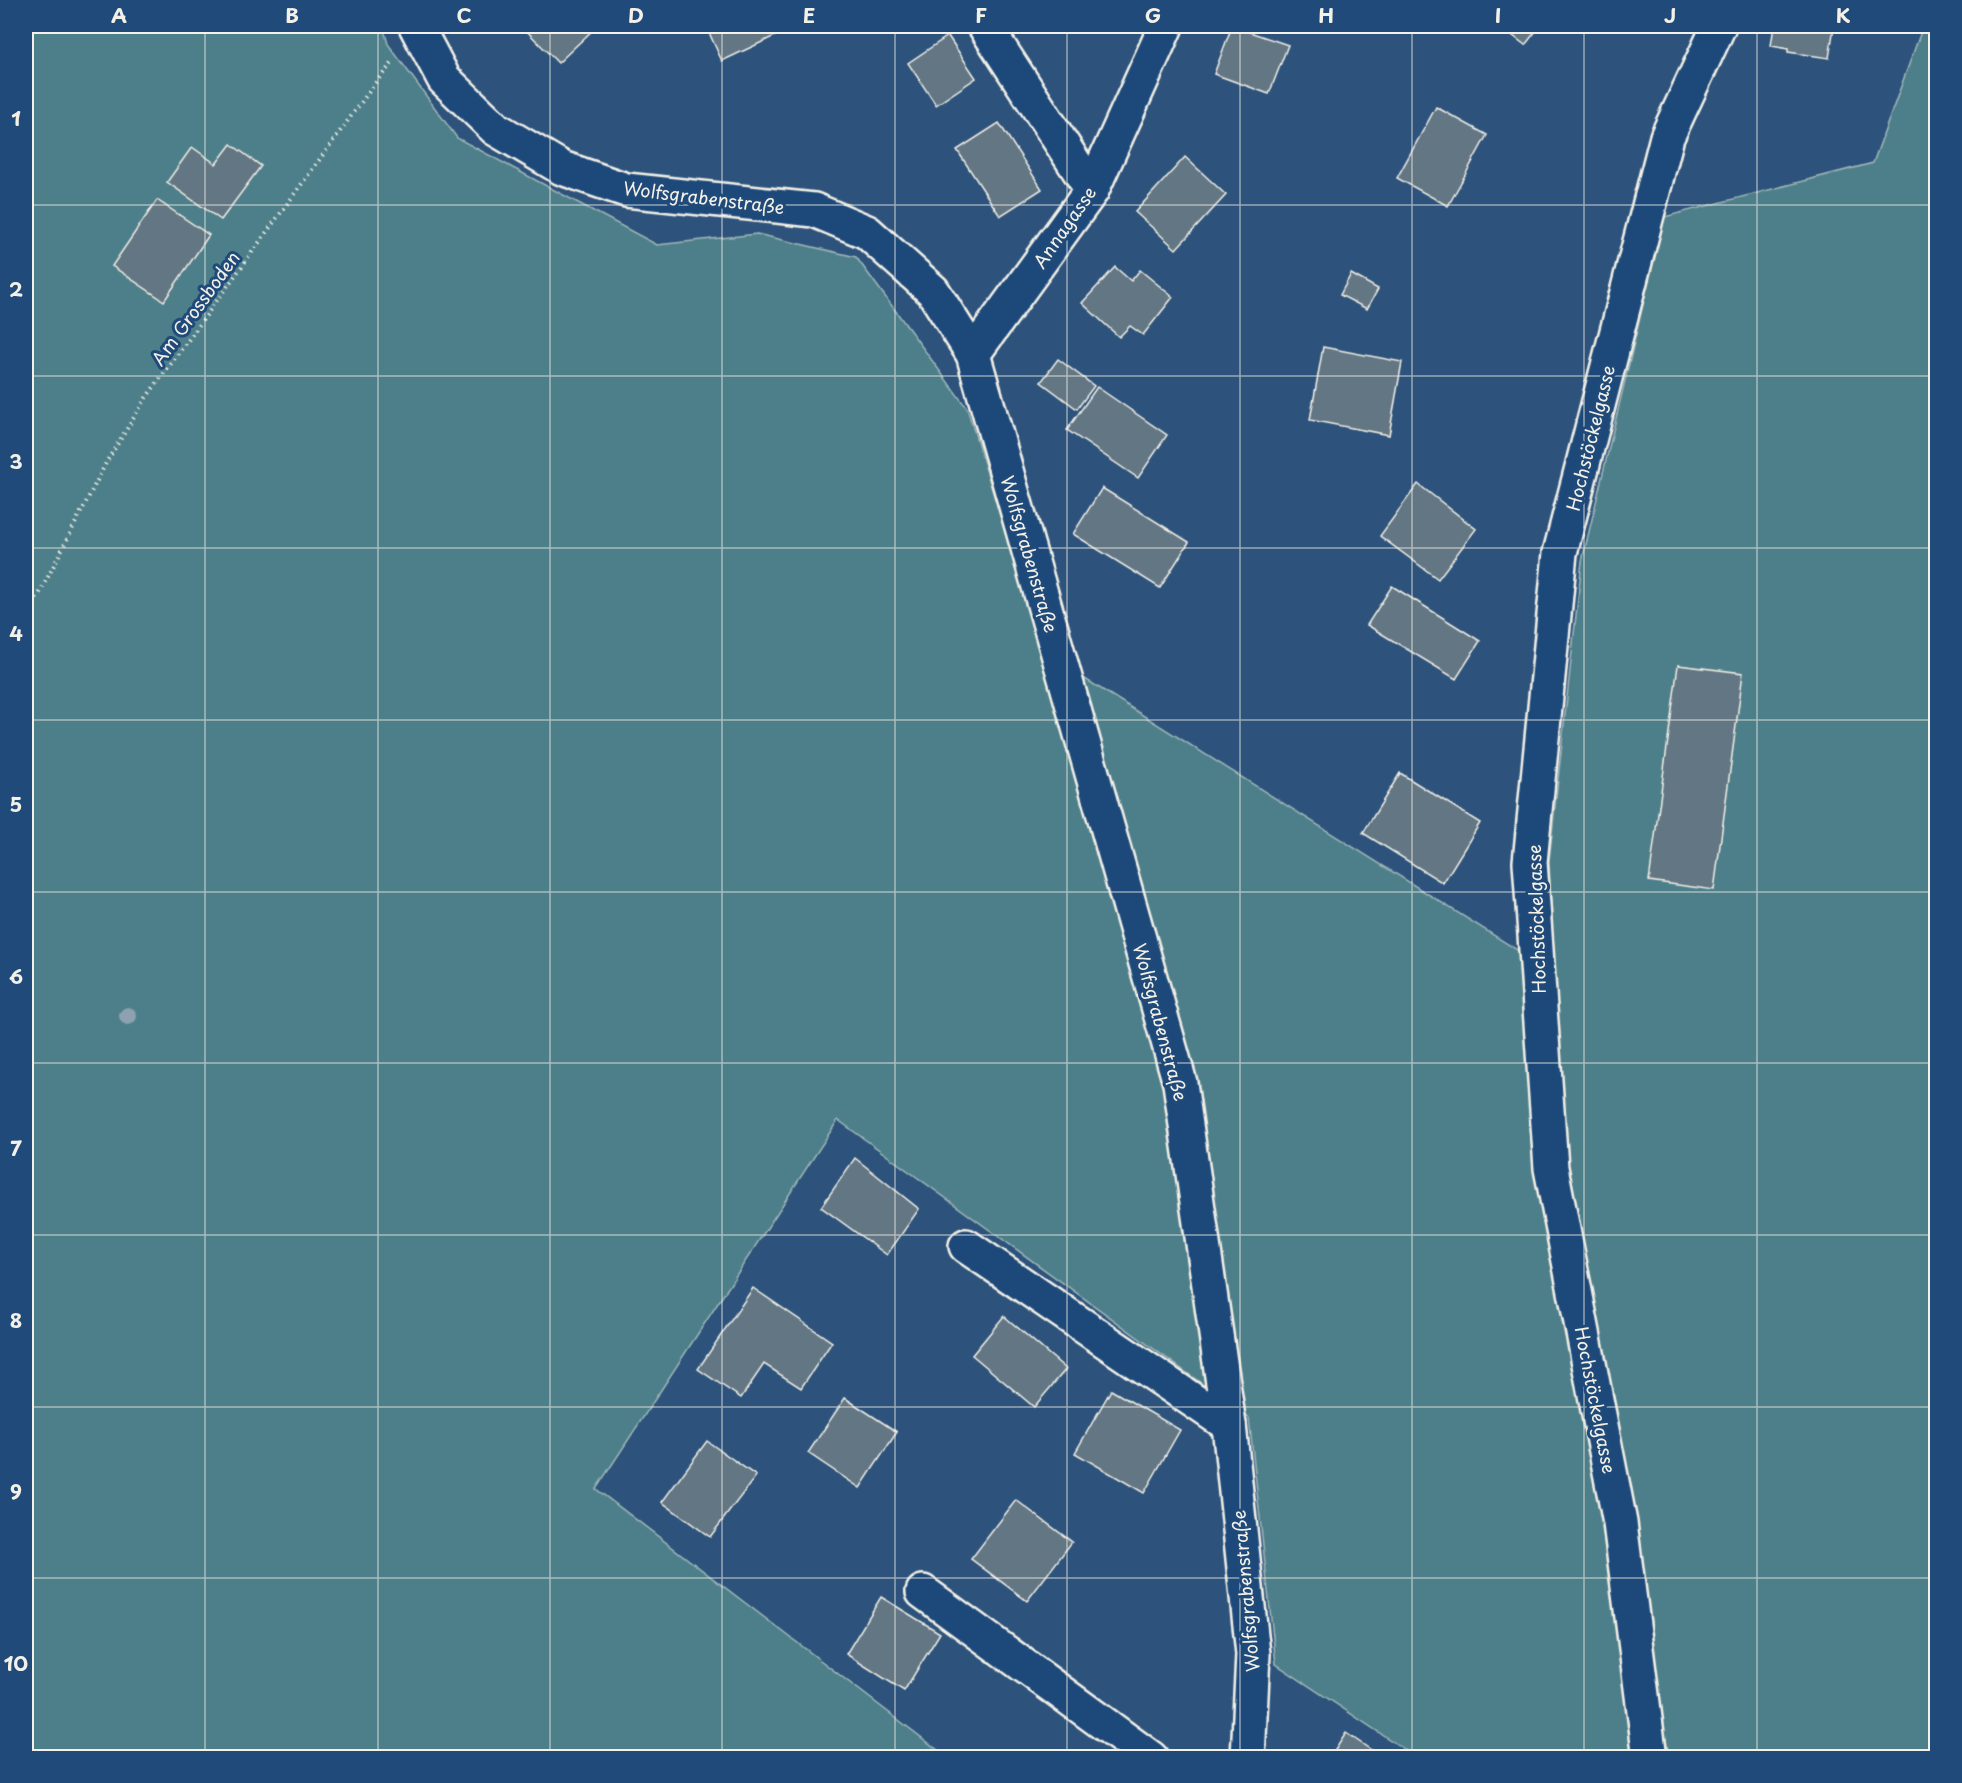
<svg xmlns="http://www.w3.org/2000/svg" width="1962" height="1783" viewBox="0 0 1962 1783" font-family="'Playpen Sans',sans-serif">
<rect width="100%" height="100%" fill="#2d537c"/>
<filter id="ink" filterUnits="userSpaceOnUse"><feTurbulence type="fractalNoise" baseFrequency=".0167" numOctaves="2"/><feDisplacementMap in="SourceGraphic" scale="12" xChannelSelector="R" yChannelSelector="G"/><feConvolveMatrix kernelMatrix="1 2 1 2 8 2 1 2 1" color-interpolation-filters="sRGB"/></filter>
<g filter="url(#ink)">
<path fill="#4e7f8a" stroke="#a1b8b9" stroke-width="1.5" d="M26,26H383L388,44L457,138L657,245L757,234L856,257L967,408L1042,652L1554,973L1549,861L1582,561L1664,217L1873,163L1923,26H1936V1757H1416L1276,1664L1249,1418L838,1120L596,1489L947,1757L26,1758Z"/>
<g fill="#637684" stroke="#f4f1e8" stroke-width="1.5">
<path d="M522,26H597L558,63Z"/>
<path d="M706,26H769L775,36L722,61Z"/>
<path d="M1232,26L1288,45L1269,94L1214,74Z"/>
<path d="M1500,26H1540L1525,45Z"/>
<path d="M1774,26H1872L1871,31L1834,27L1829,58L1788,52V49L1771,46Z"/>
<path d="M948,36L976,78L936,105L908,63Z"/>
<path d="M1436,107L1487,135L1448,206L1397,178Z"/>
<path d="M999,123L1042,189L1000,216L957,150Z"/>
<path d="M231,144L261,166L221,220L167,182L192,147L216,164Z"/>
<path d="M1185,157L1226,195L1176,249L1135,212Z"/>
<path d="M157,200L209,235L164,301L112,266Z"/>
<path d="M1115,267L1131,281L1140,270L1173,297L1143,335L1130,326L1119,337L1082,303Z"/>
<path d="M1351,274L1378,289L1367,309L1340,295Z"/>
<path d="M1323,347L1402,362L1389,435L1310,420Z"/>
<path d="M1058,359L1094,386L1077,409L1041,382Z"/>
<path d="M1097,387L1167,435L1138,478L1067,430Z"/>
<path d="M1418,484L1476,529L1438,579L1380,536Z"/>
<path d="M1102,488L1189,542L1160,588L1073,534Z"/>
<path d="M1392,586L1480,641L1456,679L1367,625Z"/>
<path d="M1678,665L1743,673L1714,890L1649,881Z"/>
<path d="M1400,773L1480,823L1443,883L1363,833Z"/>
<path d="M855,1158L919,1209L887,1255L821,1207Z"/>
<path d="M753,1288L832,1342L801,1388L764,1364L741,1398L698,1369Z"/>
<path d="M1004,1316L1066,1369L1034,1407L972,1355Z"/>
<path d="M1111,1390L1180,1430L1144,1493L1075,1453Z"/>
<path d="M845,1398L897,1432L860,1488L808,1453Z"/>
<path d="M707,1441L756,1476L710,1537L662,1502Z"/>
<path d="M1016,1500L1072,1542L1027,1601L971,1559Z"/>
<path d="M881,1597L940,1633L904,1691L846,1654Z"/>
<path d="M1346,1733L1383,1758H1330Z"/>
</g>
<g fill="none" stroke-linecap="round" stroke-linejoin="round">
<g stroke="#f4f1e8" stroke-width="38">
<g id="street">
<path d="M985,26L1092,190"/>
<path d="M973,354L1092,190L1166,26"/>
<path d="M966,1246L1229,1425"/>
<path d="M923,1592L1151,1758"/>
<path d="M1650,1758L1620,1523L1551,1168L1530,862L1560,553L1667,137L1719,26"/>
</g>
</g>
<g stroke="#f4f1e8" stroke-width="38">
<path id="secondary" d="M416,26L444,79L496,129L562,168L626,190L814,210L867,232L933,291L973,354L1180,1083L1229,1425L1253,1654L1248,1758"/>
</g>
<path stroke="#f4f1e8" stroke-width="4" stroke-dasharray="1.5 4.5" stroke-linecap="butt" d="M26,620L107,461L146,398L376,82L394,61"/>
<use href="#street" stroke="#1f4a7a" stroke-width="33"/>
<use href="#secondary" stroke="#1f4a7a" stroke-width="33"/>
</g>
<circle fill="#8da1b0" cx="128" cy="1016" r="9"/>
</g>
<path fill="none" stroke="#f4f1e8" stroke-width="1.5" stroke-opacity="0.55" d="M205,26V1758M378,26V1758M550,26V1758M722,26V1758M895,26V1758M1067,26V1758M1240,26V1758M1412,26V1758M1584,26V1758M1757,26V1758M26,205H1936M26,376H1936M26,548H1936M26,720H1936M26,892H1936M26,1063H1936M26,1235H1936M26,1407H1936M26,1578H1936"/>
<g text-anchor="middle" dominant-baseline="central" stroke-width="6" stroke-linejoin="round" paint-order="stroke">
<g font-size="18" fill="#f4f1e8" stroke="#1f4a7a">
<text transform="translate(704 197) rotate(7)">Wolfsgrabenstraße</text>
<text transform="translate(1064 227) rotate(-55)">Annagasse</text>
<text transform="translate(195 308) rotate(-54)">Am Grossboden</text>
<text transform="translate(1590 438) rotate(-76)">Hochstöckelgasse</text>
<text transform="translate(1030 554) rotate(74)">Wolfsgrabenstraße</text>
<text transform="translate(1536 919) rotate(-92)">Hochstöckelgasse</text>
<text transform="translate(1161 1022) rotate(75)">Wolfsgrabenstraße</text>
<text transform="translate(1596 1400) rotate(79)">Hochstöckelgasse</text>
<text transform="translate(1245 1591) rotate(-95)">Wolfsgrabenstraße</text>
</g>
</g>
<rect width="1962" height="1783" fill="none" stroke="#1f4a7a" stroke-width="66"/>
<rect x="33" y="33" width="1896" height="1717" fill="none" stroke="#f4f1e8" stroke-width="2"/>
<g font-size="20" text-anchor="middle" font-weight="bold" fill="#f4f1e8">
<text x="119" y="23">A</text>
<text x="292" y="23">B</text>
<text x="464" y="23">C</text>
<text x="636" y="23">D</text>
<text x="809" y="23">E</text>
<text x="981" y="23">F</text>
<text x="1153" y="23">G</text>
<text x="1326" y="23">H</text>
<text x="1498" y="23">I</text>
<text x="1670" y="23">J</text>
<text x="1843" y="23">K</text>
<text x="16" y="126">1</text>
<text x="16" y="297">2</text>
<text x="16" y="469">3</text>
<text x="16" y="641">4</text>
<text x="16" y="812">5</text>
<text x="16" y="984">6</text>
<text x="16" y="1156">7</text>
<text x="16" y="1328">8</text>
<text x="16" y="1499">9</text>
<text x="16" y="1671">10</text>
</g>
</svg>
